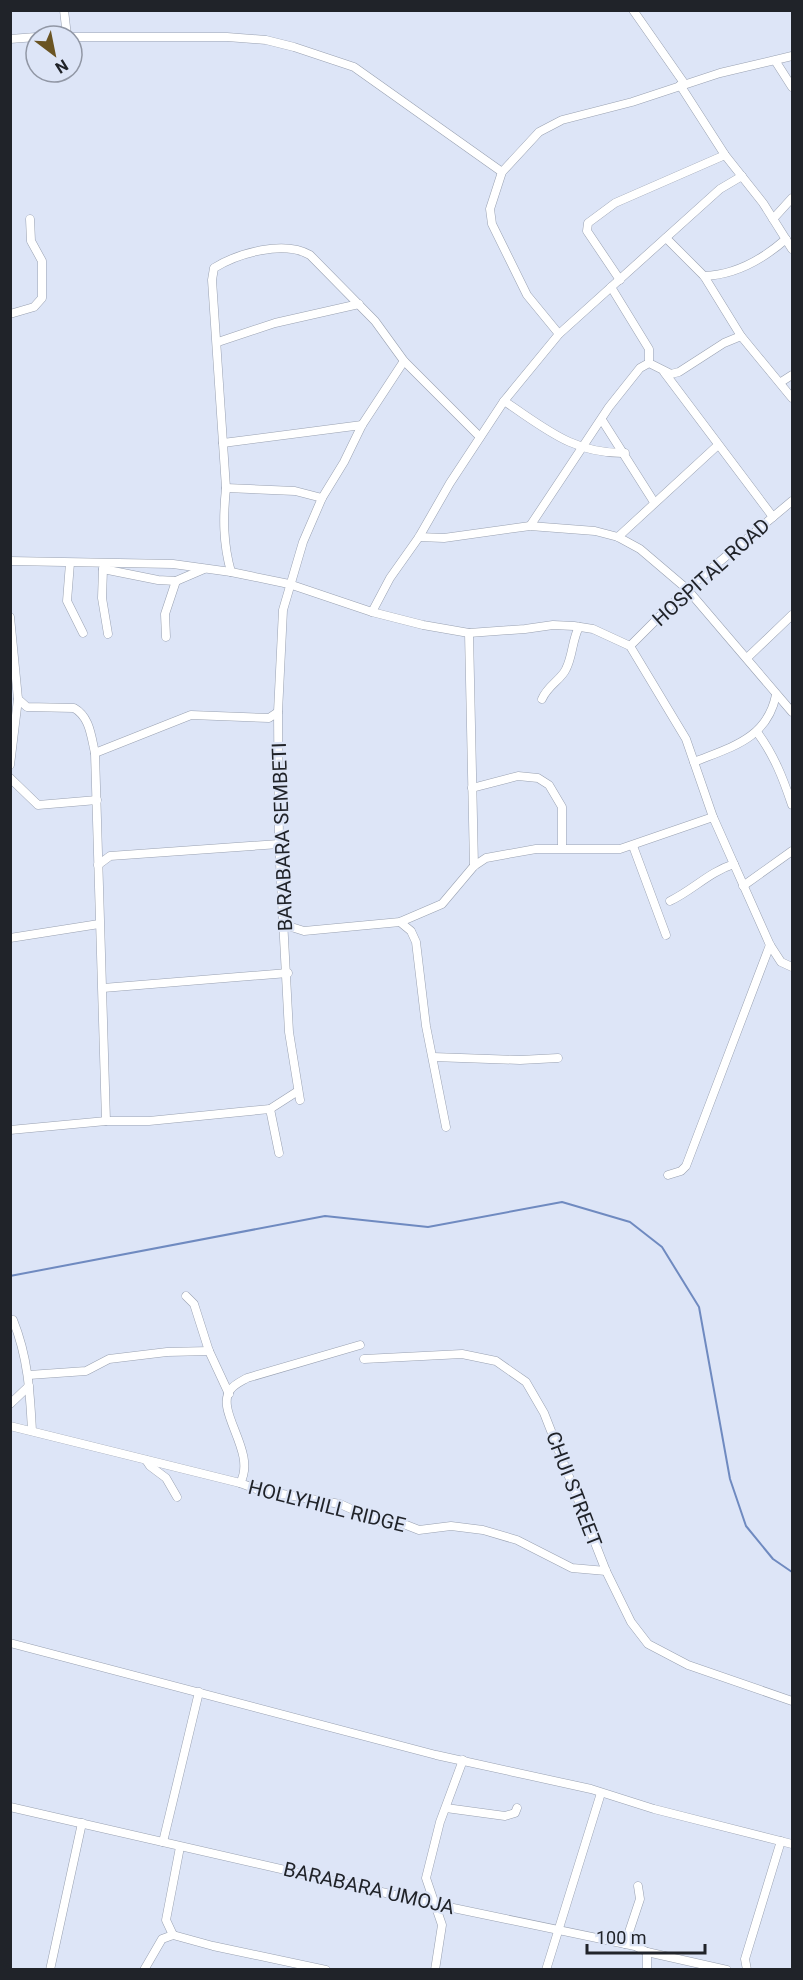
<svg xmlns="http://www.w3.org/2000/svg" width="803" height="1980" viewBox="0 0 803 1980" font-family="Roboto,sans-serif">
<rect width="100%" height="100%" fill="#dde5f7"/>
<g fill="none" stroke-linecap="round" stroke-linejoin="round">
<path stroke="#6f8ac0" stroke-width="2" d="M10,1276L325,1216L428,1227L562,1202L630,1222L662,1247L699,1307L730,1479L746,1526L773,1559L792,1572"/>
<g stroke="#99a1b1" stroke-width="9">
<g id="minor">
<path d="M64,10L67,36"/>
<path d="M633,10L684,83"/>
<path d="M72,37H227L266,40L294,47L354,67L502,172"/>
<path d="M10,39L36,37"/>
<path d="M776,62L792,87"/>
<path d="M680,85L725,155L763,203L792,249"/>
<path d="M773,219L792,198"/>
<path d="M666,238L704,276L741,336"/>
<path d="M704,276C736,275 762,260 786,239"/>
<path d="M620,280L587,231L588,223L615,203L725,155"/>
<path d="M611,287L649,349V363"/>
<path d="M10,314L34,307L42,298V261L31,241L30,219"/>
<path d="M559,334L527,295L492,224L490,209L502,172L539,132L562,120L632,102L720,73L792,56"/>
<path d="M218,342L275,323L359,304"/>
<path d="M664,372L773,517"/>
<path d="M781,382L792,375"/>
<path d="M504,401C545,428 573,454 625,453"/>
<path d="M602,420L654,502"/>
<path d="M223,443L362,425"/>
<path d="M226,488L295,491L322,498"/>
<path d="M530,526L609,407L640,368L649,363L671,374L679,372L724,343L741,336L792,398"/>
<path d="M419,537L444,538L530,526L595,531L618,537L640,549L687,589L792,712"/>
<path d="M618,537L718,445"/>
<path d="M10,561L173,564L231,572L289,584L372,612L423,625L469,633L525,629L553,625L574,626L593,629L630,646L686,739L713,817L770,945L781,962L792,967"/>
<path d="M70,563L67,601L83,633"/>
<path d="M106,565L103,569L102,598L108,634"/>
<path d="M103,569L158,580L176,581"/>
<path d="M231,572C223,543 223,518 226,488L212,280L214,268C238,253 284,240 310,255L375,321L404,361L480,437"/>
<path d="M372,612L390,578L419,537L450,483L504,401L559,334L720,189L742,176"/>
<path d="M10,617L18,699L27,707L74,708C90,717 91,736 95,753L106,1121"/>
<path d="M469,633L474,866"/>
<path d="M166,637L165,614L176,581L204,569"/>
<path d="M630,646L687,589L792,501"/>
<path d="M747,658L792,615"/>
<path d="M542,699C548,685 561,680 566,669C573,655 572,640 579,627"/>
<path d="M757,732C774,755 783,778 792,805"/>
<path d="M95,753L191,715L269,718L278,712"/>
<path d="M694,762C731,747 767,739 776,695"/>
<path d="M10,765L18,699"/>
<path d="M10,778L38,805L97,800"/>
<path d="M472,788L518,776L538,778L549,785L562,807V847"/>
<path d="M633,846L666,935"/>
<path d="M98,865L110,856L279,844"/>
<path d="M743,886L792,851"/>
<path d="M670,901C693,890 709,872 734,864"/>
<path d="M400,922L411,931L416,942L426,1026L446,1127"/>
<path d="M285,925L304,931L400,922L442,904L474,866L486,858L536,849H620L713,817"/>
<path d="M10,938L99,924"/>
<path d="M103,988L288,973"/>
<path d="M433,1057L520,1060L558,1058"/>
<path d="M300,1100L289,1032L279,844L278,712L283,610L303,542L322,498L344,462L362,425L404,361"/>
<path d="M270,1109L279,1153"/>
<path d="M10,1130L106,1121H149L270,1109L298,1091"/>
<path d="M668,1175L681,1171L686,1166L770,945"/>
<path d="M186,1296L194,1304L209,1351L229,1394"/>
<path d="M13,1320C28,1357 30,1392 32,1431"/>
<path d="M364,1359L462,1354L496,1361L526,1382L544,1413L606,1571L631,1622L648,1644L688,1665L792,1701"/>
<path d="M29,1375L86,1371L109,1359L167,1352L209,1351"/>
<path d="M10,1404L29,1386"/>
<path d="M10,1426L240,1483L259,1490L340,1504L381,1522L396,1521L419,1530L451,1526L483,1530L517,1540L572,1568L606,1571"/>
<path d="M146,1460L150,1466L166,1478L177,1497"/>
<path d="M240,1483C258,1452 213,1410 231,1389C235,1384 242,1381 247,1378L360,1345"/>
<path d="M10,1643L436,1755L591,1789L654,1809L792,1844"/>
<path d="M10,1807L434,1904L635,1946L647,1952L727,1970"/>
<path d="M446,1808L505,1816L515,1813L517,1808"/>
<path d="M163,1842L199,1692"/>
<path d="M173,1935L166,1920L180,1847"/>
<path d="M625,1944L640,1899L638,1886"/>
<path d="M50,1970L82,1823"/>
<path d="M144,1970L162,1939L173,1935L213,1946L326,1970"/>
<path d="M435,1970L442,1925L426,1878L440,1822L463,1760"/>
<path d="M546,1970L601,1793"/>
<path d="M647,1970V1952"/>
<path d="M747,1970L745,1959L781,1841"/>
</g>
</g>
<use href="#minor" stroke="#fff" stroke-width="8"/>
</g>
<g text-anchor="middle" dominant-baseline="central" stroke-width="4.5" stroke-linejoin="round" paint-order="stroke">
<g font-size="20" fill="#202329" stroke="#dde5f7">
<text transform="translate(711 572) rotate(-42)">HOSPITAL ROAD</text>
<text transform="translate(282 837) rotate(-92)">BARABARA SEMBETI</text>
<text transform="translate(574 1489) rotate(69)">CHUI STREET</text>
<text transform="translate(327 1506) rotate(14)">HOLLYHILL RIDGE</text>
<text transform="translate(369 1888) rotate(13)">BARABARA UMOJA</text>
</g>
</g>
<rect width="803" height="1980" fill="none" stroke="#202329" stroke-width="24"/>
<g transform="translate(54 54) rotate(148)"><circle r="28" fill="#dde5f7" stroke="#9197a5" stroke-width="1.5"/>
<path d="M0-4.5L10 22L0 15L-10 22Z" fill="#6a5423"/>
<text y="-9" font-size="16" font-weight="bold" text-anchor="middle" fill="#202329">N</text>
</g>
<path d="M587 1944v9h118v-9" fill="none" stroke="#202329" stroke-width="3"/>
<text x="596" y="1944" font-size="18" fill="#202329" stroke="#dde5f7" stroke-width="4.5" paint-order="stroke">100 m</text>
</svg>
